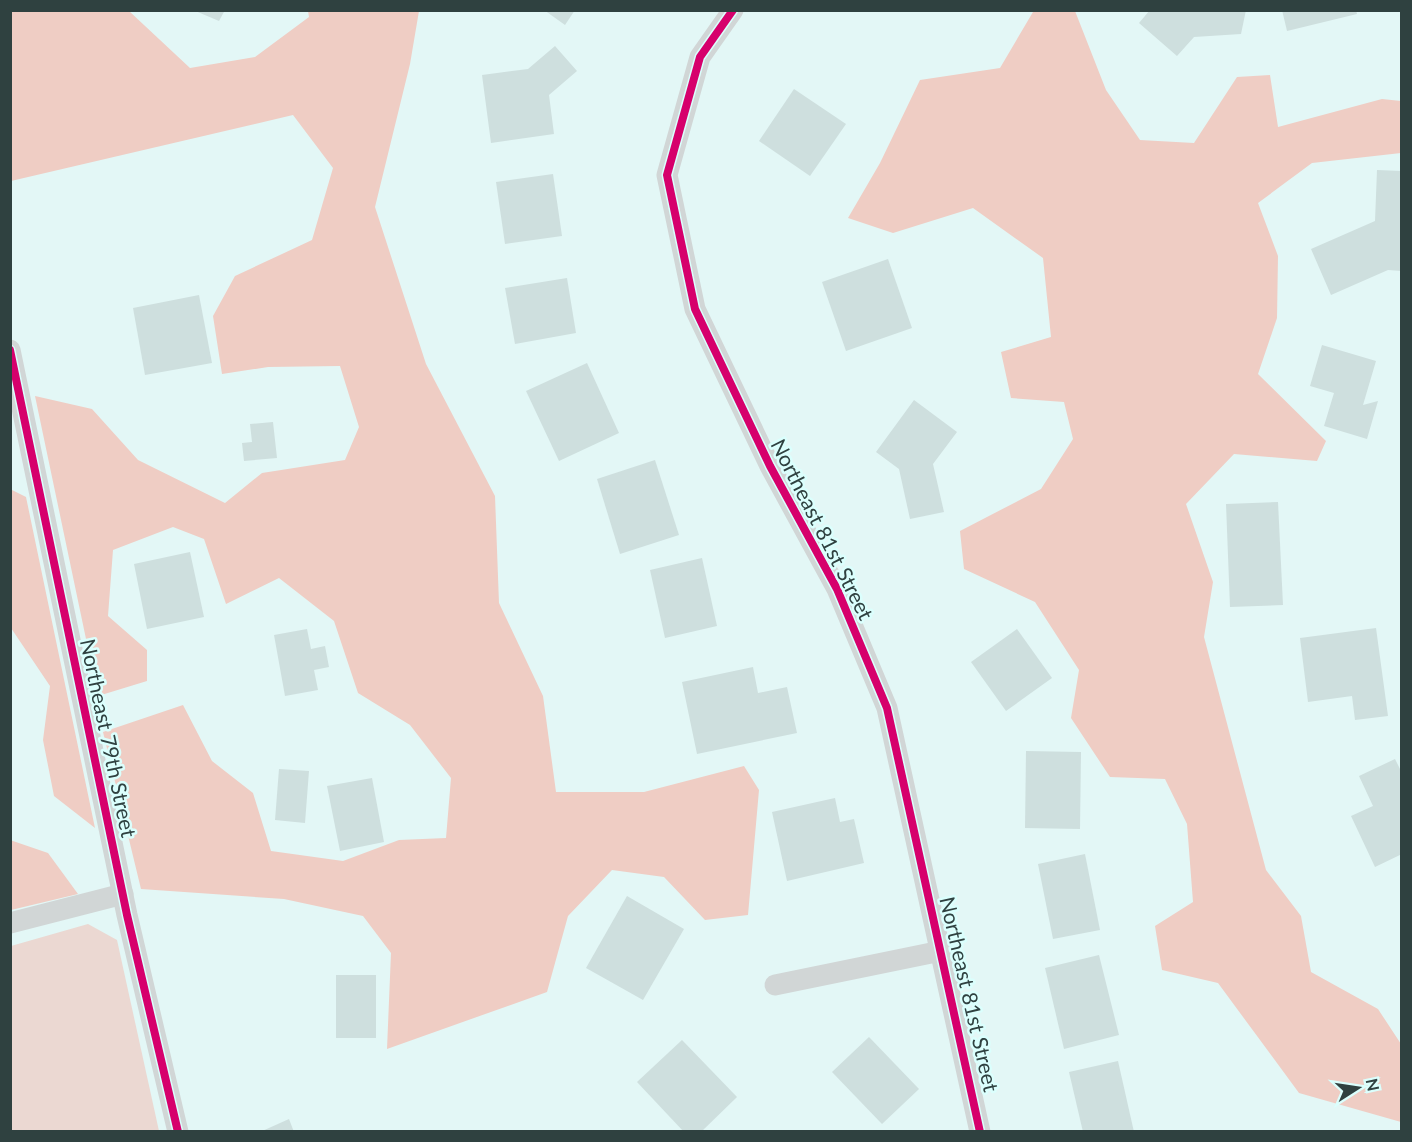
<svg xmlns="http://www.w3.org/2000/svg" width="1412" height="1142" viewBox="0 0 1412 1142" font-family="Lato,sans-serif">
<rect width="100%" height="100%" fill="#e3f7f6"/>
<path fill="#ebd8d2" d="M88,924L117,940L159,1131H11V946Z"/>
<g fill="#efcdc4">
<path d="M10,11H129L190,68L255,57L309,17L308,11H419L410,64L375,207L426,364L495,496L499,603L543,696L556,792H644L744,766L759,790L748,915L705,920L664,877L612,870L568,916L547,992L387,1049L391,953L363,916L284,899L141,889L103,732L183,705L212,761L253,793L271,851L343,861L399,840L446,838L451,778L410,725L358,693L334,621L279,578L226,604L204,539L173,527L113,550L108,616L147,650V681L98,696L35,396L92,409L138,460L225,503L262,473L345,460L359,427L340,366L268,367L222,374L213,316L235,276L312,240L333,168L293,115L11,181Z"/>
<path d="M1033,12L1075,11L1106,90L1140,140L1194,143L1237,77L1270,75L1278,127L1382,99L1401,101V153L1312,163L1258,203L1278,256L1277,318L1258,374L1326,441L1317,461L1234,454L1186,504L1213,582L1204,637L1266,870L1301,916L1311,972L1378,1009L1401,1044V1122L1299,1093L1218,983L1162,970L1155,926L1193,902L1187,824L1165,779L1110,777L1071,718L1079,670L1035,602L964,569L960,531L1041,489L1073,439L1064,402L1011,398L1001,352L1051,337L1043,258L973,208L893,233L848,218L880,163L920,80L1000,68Z"/>
<path d="M10,489L26,497L95,828L54,796L43,740L50,686L11,628Z"/>
<path d="M10,840L48,853L78,894L11,910Z"/>
</g>
<g fill="#cedfde">
<path d="M193,10H225L219,21Z"/>
<path d="M544,10H575L565,25Z"/>
<path d="M1150,10H1246L1241,34L1194,37L1177,56L1139,23Z"/>
<path d="M1282,10H1356L1357,14L1287,31Z"/>
<path d="M555,46L577,71L549,95L554,134L491,143L482,75L528,69Z"/>
<path d="M794,89L846,124L810,176L759,141Z"/>
<path d="M1377,170L1402,171V271L1388,270L1331,295L1311,249L1375,221Z"/>
<path d="M553,174L562,236L505,244L496,182Z"/>
<path d="M888,259L912,328L846,351L822,282Z"/>
<path d="M567,278L576,333L515,344L505,288Z"/>
<path d="M199,295L212,363L145,375L133,308Z"/>
<path d="M1322,345L1376,361L1363,405L1378,401L1367,439L1324,426L1334,393L1310,386Z"/>
<path d="M587,363L619,433L559,461L526,391Z"/>
<path d="M914,400L957,432L933,464L944,512L910,519L899,469L876,452Z"/>
<path d="M273,422L277,458L244,461L242,443L252,442L250,424Z"/>
<path d="M655,460L679,535L620,554L597,479Z"/>
<path d="M1278,502L1283,605L1230,607L1226,504Z"/>
<path d="M190,552L204,617L147,629L134,564Z"/>
<path d="M702,558L717,626L665,638L650,570Z"/>
<path d="M1376,628L1388,716L1355,720L1352,696L1308,702L1300,638Z"/>
<path d="M307,629L311,649L325,646L329,667L314,670L318,690L285,696L274,635Z"/>
<path d="M1017,629L1052,678L1006,711L971,662Z"/>
<path d="M753,667L758,693L787,687L797,733L697,754L682,682Z"/>
<path d="M1026,751L1081,752L1080,829L1025,828Z"/>
<path d="M1395,759L1402,773V854L1375,867L1351,816L1373,806L1359,776Z"/>
<path d="M279,769L309,771L305,823L275,820Z"/>
<path d="M372,778L384,842L340,851L327,786Z"/>
<path d="M835,798L840,822L854,819L864,863L787,881L772,812Z"/>
<path d="M1085,854L1100,930L1053,939L1038,864Z"/>
<path d="M627,896L684,929L643,1000L586,968Z"/>
<path d="M1099,955L1119,1035L1064,1049L1045,968Z"/>
<rect x="336" y="975" width="40" height="63"/>
<path d="M869,1037L919,1089L882,1124L832,1072Z"/>
<path d="M682,1040L737,1097L701,1132H684L637,1082Z"/>
<path d="M1118,1061L1134,1132H1083L1069,1072Z"/>
<path d="M289,1119L294,1132H260Z"/>
</g>
<g fill="none" stroke-linecap="round" stroke-linejoin="round">
<g stroke="#d1d6d6" stroke-width="21">
<path d="M733,10L700,57L667,175L695,309L770,466L837,589L887,708L980,1132"/>
<path d="M10,350L127,915L178,1132"/>
<path d="M10,923L123,894"/>
<path d="M775,985L941,951"/>
</g>
<g stroke="#dbfffd" stroke-width="11">
<g id="cycleway">
<path d="M733,10L700,57L667,175L695,309L770,466L837,589L887,708L980,1132"/>
<path d="M10,350L127,915L178,1132"/>
</g>
</g>
<use href="#cycleway" stroke="#d6006c" stroke-width="8"/>
</g>
<g text-anchor="middle" dominant-baseline="central" stroke-width="5" stroke-linejoin="round" paint-order="stroke">
<g font-size="21" fill="#2f4140" stroke="#dbfffd">
<text transform="translate(823 529) rotate(63)">Northeast 81st Street</text>
<text transform="translate(109 738) rotate(78)">Northeast 79th Street</text>
<text transform="translate(970 994) rotate(77)">Northeast 81st Street</text>
</g>
</g>
<rect width="1412" height="1142" fill="none" stroke="#2f4140" stroke-width="24"/>
<g transform="translate(1358 1088) rotate(78)" stroke="#dbfffd" stroke-width="4.5" paint-order="stroke">
<path d="M0-4.5L10 22L0 15L-10 22Z" fill="#2f4140"/>
<text y="-9" font-size="16" font-weight="bold" text-anchor="middle" fill="#2f4140">N</text>
</g>
</svg>
